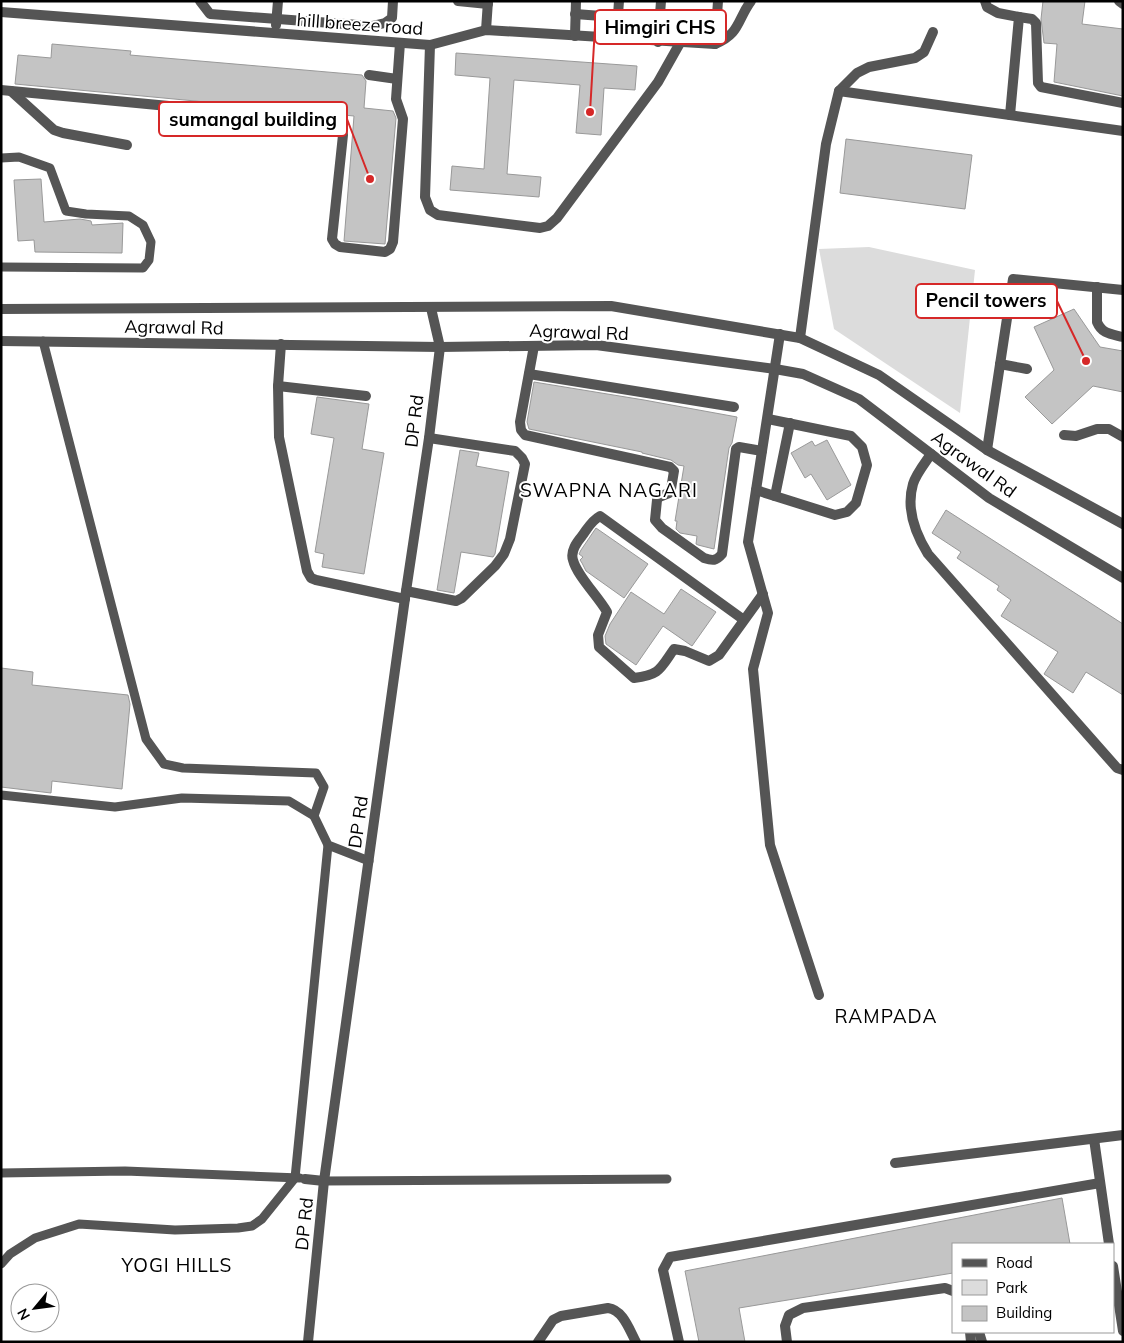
<svg xmlns="http://www.w3.org/2000/svg" width="1124" height="1343" viewBox="0 0 1124 1343" font-family="Mulish,sans-serif">
<rect width="100%" height="100%" fill="#fff"/>
<path fill="#dcdcdc" d="M869,247L975,270L960,413L834,329L819,249Z"/>
<g fill="#c4c4c4" stroke="#999">
<path d="M1043,1H1085L1082,24L1123,29V96L1054,82L1057,44L1044,43L1041,19Z"/>
<path d="M52,44L131,51L130,55L362,75L366,81L364,108L393,111L396,118L385,244L344,241L354,116L15,84L18,55L51,58Z"/>
<path d="M456,53L637,66L635,90L604,88L601,135L576,133L580,85L514,80L507,174L541,177L539,197L450,190L452,166L484,169L490,78L455,75Z"/>
<path d="M846,139L972,155L965,209L840,193Z"/>
<path d="M41,179L44,222L80,219L91,221L92,225L123,223L122,253L35,252L34,240L18,241L14,180Z"/>
<path d="M1074,309L1100,347L1123,351V392L1093,386L1052,424L1025,397L1054,370L1034,327Z"/>
<path d="M534,382L644,400L737,417L732,443L729,448L714,549L698,545L696,544L697,536L680,533L676,529L677,521H675L684,466L678,465L671,460L642,453V452L529,429L527,422Z"/>
<path d="M317,397L369,404L362,449L384,453L364,574L322,567L324,554L315,552L334,438L311,434Z"/>
<path d="M827,440L851,485L827,500L811,474L805,478L791,453L812,441L815,446Z"/>
<path d="M460,450L479,453L476,466L509,472L495,554L493,557L461,552L454,593L437,590Z"/>
<path d="M946,510L1123,624V695L1086,672L1073,693L1044,674L1058,652L1001,616L1011,600L997,590L999,586L957,558L961,552L932,533Z"/>
<path d="M596,528L648,564L624,598L586,571L582,563L580,560L583,557L579,554L581,550Z"/>
<path d="M681,589L716,612L692,646L663,626L636,665L606,644L605,636L610,624L631,592L664,614Z"/>
<path d="M1,668L33,672L32,685L128,695L130,704L122,789L52,781L51,793L1,787Z"/>
<path d="M1062,1198L1070,1244H953V1273L739,1308L745,1342H699L685,1271Z"/>
</g>
<g fill="none" stroke-linecap="round" stroke-linejoin="round">
<g stroke="#555" stroke-width="9">
<path d="M1,158L19,157L50,168L66,211L86,214L129,216L143,225L151,242L149,260L143,268L1,267"/>
<path d="M43,341L146,739L164,764L183,768L316,773L324,787L314,816"/>
<path d="M1,795L115,807L182,798L289,801L314,816L328,845L369,861"/>
<path d="M1,1173L125,1171L300,1178"/>
<path d="M324,1181L667,1179"/>
<path d="M1,1264L10,1254L35,1238L79,1224L175,1230L238,1228L252,1226L262,1219L295,1178L328,845"/>
</g>
<g stroke="#555" stroke-width="10">
<path d="M200,1L210,14L372,26L385,23L392,18L393,1"/>
<path d="M458,1L488,4"/>
<path d="M985,1L987,7L998,13L1019,17L1010,115"/>
<path d="M1119,1L1123,4"/>
<path d="M1,12L430,45L486,30L715,44C740,34 737,20 751,1"/>
<path d="M575,14L615,17L618,15L619,1"/>
<path d="M1019,17L1032,19L1036,23L1038,83L1041,87L1123,103"/>
<path d="M643,20L717,25"/>
<path d="M276,25L278,1"/>
<path d="M486,30L488,1"/>
<path d="M575,36L576,1"/>
<path d="M658,42L661,1"/>
<path d="M715,44L718,1"/>
<path d="M430,45L425,197L430,210L438,215L540,228L548,226L557,218L658,82L680,43"/>
<path d="M369,75L397,79"/>
<path d="M1,90L336,122L342,127L343,135L332,239L335,244L340,247L385,252L390,249L393,242L403,119L396,99L400,43"/>
<path d="M11,91L54,130L63,133L127,145"/>
<path d="M839,91L857,73L869,67L915,58L924,52L933,32"/>
<path d="M1097,287V322C1102,334 1111,334 1123,337"/>
<path d="M780,334L748,542L768,613L753,669L770,845L819,995"/>
<path d="M800,338L826,144L839,91L1123,131"/>
<path d="M281,344L278,386L279,437L307,571L311,578L316,580L405,599"/>
<path d="M534,346L520,422L521,430L525,435L670,467L674,471L671,489L669,493L659,497L657,500L655,520L662,528L704,558C713,561 716,561 722,554L736,449L739,447L762,451"/>
<path d="M1000,364L1027,369"/>
<path d="M529,374L734,407"/>
<path d="M278,386L366,396"/>
<path d="M1064,435L1076,436L1097,429H1109L1123,437"/>
<path d="M987,450L1013,279L1123,290"/>
<path d="M931,454C925,463 916,474 913,484C906,508 915,533 928,554L1117,768L1123,770"/>
<path d="M756,490L835,515L847,512L856,503L867,465L862,447L851,436L768,419"/>
<path d="M775,496L790,423"/>
<path d="M406,591L456,601L462,598L495,566L504,554L510,539L525,464L522,458L515,451L429,438"/>
<path d="M744,620L600,516C591,521 588,528 582,536C577,542 570,551 573,560C577,576 598,596 607,612L598,635L599,647L634,678C660,675 660,669 674,649L685,651L709,661L719,655L763,594"/>
<path d="M1094,1139L1109,1244"/>
<path d="M895,1163L1123,1135"/>
<path d="M305,1179L324,1181"/>
<path d="M1113,1266L1123,1331"/>
<path d="M970,1332L971,1342"/>
<path d="M979,1332L982,1342"/>
<path d="M308,1342L324,1181L406,591L429,438L440,347L431,308"/>
<path d="M538,1342L553,1320L561,1316L608,1308C623,1310 629,1329 636,1342"/>
<path d="M679,1342L663,1270L670,1257L1100,1183"/>
<path d="M787,1342L785,1326L789,1315L803,1308L945,1288L953,1291"/>
</g>
<g stroke="#555" stroke-width="10">
<path d="M1,309L611,306L800,338L879,375L987,450L1123,524"/>
<path d="M1,341L440,347L596,345L775,369L803,374L859,399L989,498L1123,578"/>
</g>
</g>
<g text-anchor="middle" dominant-baseline="central" stroke-width="4" stroke-linejoin="round" paint-order="stroke">
<g font-size="18" fill="#000" stroke="#fff">
<text transform="translate(360 24) rotate(4)">hill breeze road</text>
<text transform="translate(174 327) rotate(1)">Agrawal Rd</text>
<text transform="translate(579 332) rotate(2)">Agrawal Rd</text>
<text transform="translate(414 421) rotate(-83)">DP Rd</text>
<text transform="translate(974 464) rotate(36)">Agrawal Rd</text>
<text transform="translate(358 822) rotate(-82)">DP Rd</text>
<text transform="translate(304 1224) rotate(-84)">DP Rd</text>
</g>
<g font-size="19" letter-spacing="1" fill="#000" stroke="#fff">
<text x="609" y="490">SWAPNA NAGARI</text>
<text x="886" y="1016">RAMPADA</text>
<text x="177" y="1265">YOGI HILLS</text>
</g>
</g>
<path fill="none" stroke="#d62828" stroke-width="2" d="M590 112L595 27M370 179L347 119M1086 361L1057 301"/>
<g fill="#d62828" stroke="#fff" stroke-width="2">
<circle cx="590" cy="112" r="5"/>
<circle cx="370" cy="179" r="5"/>
<circle cx="1086" cy="361" r="5"/>
</g>
<g fill="#fff" stroke="#d62828" stroke-width="2">
<rect x="595" y="10" width="131" height="34" rx="5"/>
<rect x="159" y="102" width="188" height="34" rx="5"/>
<rect x="916" y="284" width="141" height="34" rx="5"/>
</g>
<g font-size="19" text-anchor="middle" font-weight="bold" fill="#000">
<text x="660" y="34">Himgiri CHS</text>
<text x="253" y="126">sumangal building</text>
<text x="986" y="307">Pencil towers</text>
</g>
<rect width="1124" height="1343" fill="none" stroke="#000000" stroke-width="5"/>
<rect x="952" y="1243" width="162" height="90" fill="#ffffff" stroke="#999999"/>
<rect x="962" y="1259" width="25" height="8" fill="#555555" stroke="#999999"/>
<text x="996" y="1268" font-size="15" fill="#000000">Road</text>
<rect x="962" y="1280" width="25" height="15" fill="#dcdcdc" stroke="#999999"/>
<text x="996" y="1293" font-size="15" fill="#000000">Park</text>
<rect x="962" y="1306" width="25" height="15" fill="#c4c4c4" stroke="#999999"/>
<text x="996" y="1318" font-size="15" fill="#000000">Building</text>
<g transform="translate(35 1308) rotate(241)"><circle r="24" fill="#ffffff" stroke="#999999"/>
<path d="M0-4L9 19L0 12L-9 19Z" fill="#000000"/>
<text y="-8" font-size="14" font-weight="bold" text-anchor="middle" fill="#000000">N</text>
</g>
</svg>
